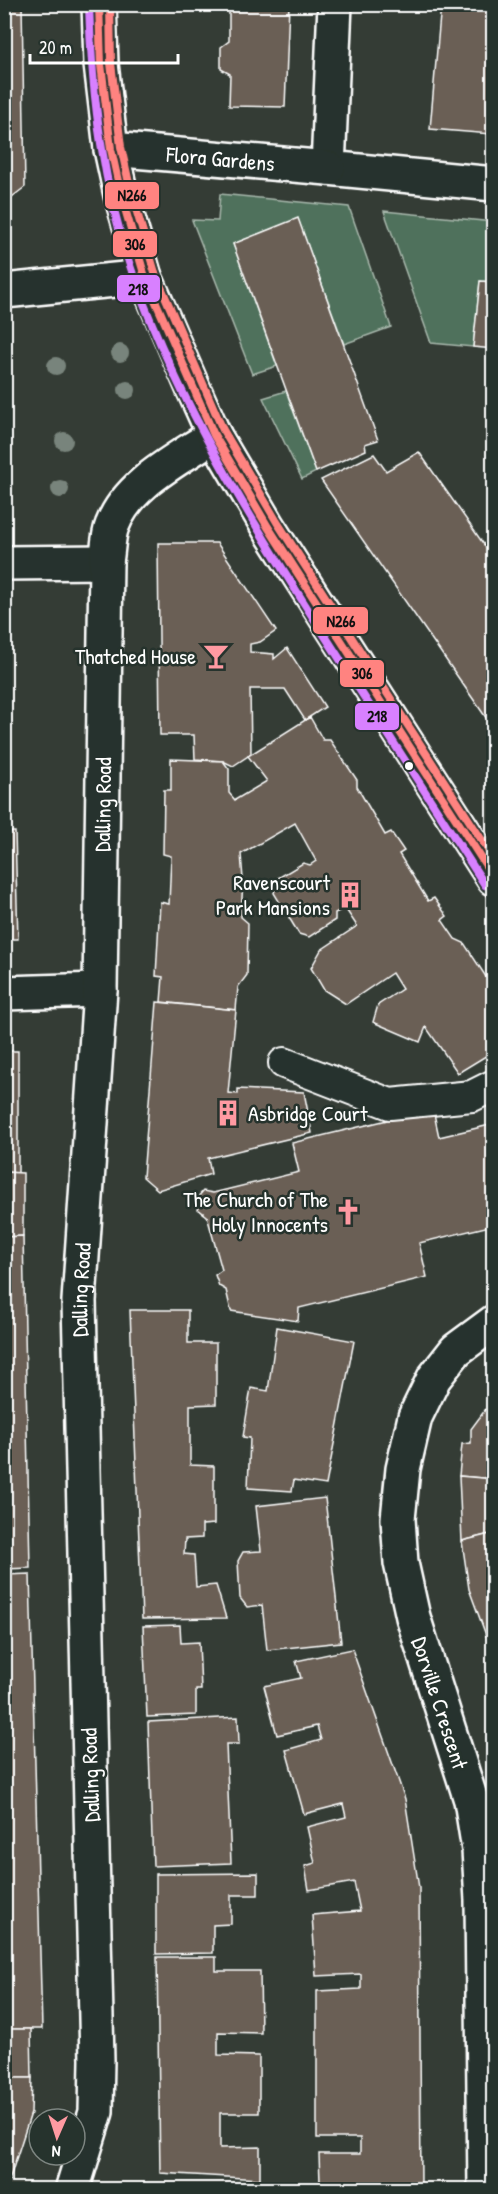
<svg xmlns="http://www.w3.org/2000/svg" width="498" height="2194" viewBox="0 0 498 2194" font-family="'Patrick Hand',sans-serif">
<rect width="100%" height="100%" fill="#343c35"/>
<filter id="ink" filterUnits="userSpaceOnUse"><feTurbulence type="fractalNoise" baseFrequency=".0167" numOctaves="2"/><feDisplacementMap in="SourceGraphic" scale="12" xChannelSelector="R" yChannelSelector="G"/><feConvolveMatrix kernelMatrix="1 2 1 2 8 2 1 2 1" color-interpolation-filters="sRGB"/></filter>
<g filter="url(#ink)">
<g fill="#50715b" stroke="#a8b8ad" stroke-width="1.5">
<path d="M220,194L349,207L391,327L344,344L298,219L233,244L277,366L252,374L192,220L218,221Z"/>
<path d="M384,211L493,222V282L480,281L473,347L431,343Z"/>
<path d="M286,391L316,472L302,479L263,398Z"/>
</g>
<g fill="#6a5f55" stroke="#fff" stroke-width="1.5">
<path d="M4,4H22L25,187L4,203Z"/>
<path d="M224,4H289L285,107L229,106L230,74L221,69V47L229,41V9Z"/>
<path d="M441,4H494V107L491,134L430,129Z"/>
<path d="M298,218L378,440L365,444L366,450L316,472L233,244Z"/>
<path d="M480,281L494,282V349L473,347Z"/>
<path d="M419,452L494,559V729L321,480L374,454L386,471Z"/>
<path d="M158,543H217L276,631L260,642L250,644V652L274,654V659L287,648L325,707L305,720L285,689H250L251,754L233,766L223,761L195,759L194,735H160Z"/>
<path d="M310,717L323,740H330L357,780V787L385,835L391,832L404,851L399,854L428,901L434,898L447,916L442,920L455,939L464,943L494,989V1051L458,1073L426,1027L420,1042L373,1022L378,1005L402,989L392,973L346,1004L324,990L311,968L321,950L357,926L345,908L335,913V920L309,937L299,934L274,893L278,878L303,863L310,865L316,861L295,823L241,854L243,879L241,917L248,923L247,975L238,987L236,1010L161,1002L163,977L156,976L160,902L169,904L171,856L163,854L164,790H171V759L223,761L229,769V793L235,800L267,781L248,756Z"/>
<path d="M4,832H15L18,939H4Z"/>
<path d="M157,1002L236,1010L228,1093L238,1094V1089L304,1092L312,1133L208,1158L211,1174L158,1190L143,1177Z"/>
<path d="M4,1051H18V1173L4,1172Z"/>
<path d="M433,1109L439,1137L494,1124V1225L419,1243L427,1277L299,1308L298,1321L231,1311L226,1290L219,1286L215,1275L222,1270L207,1216L198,1209L197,1198L203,1191L213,1193L299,1172L292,1143Z"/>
<path d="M4,1172L23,1173V1236L4,1237Z"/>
<path d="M23,1236L30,1568L4,1569V1237Z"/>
<path d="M130,1310H188V1343H216V1404L190,1405V1465L214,1466V1524L202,1525V1538L185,1539L184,1554L194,1555L196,1587L216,1585L226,1618L142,1619Z"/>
<path d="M277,1327L354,1341L326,1485L294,1480L292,1491L248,1488L250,1438L243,1437L251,1388L268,1391Z"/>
<path d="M494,1398V1479L459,1476L462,1444L471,1443V1429Z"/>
<path d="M459,1476L494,1479V1533L462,1541Z"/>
<path d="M325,1498L341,1642L267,1650L262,1605L247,1607L240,1598L238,1561L243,1552L261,1551L256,1506Z"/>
<path d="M494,1533V1657L469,1589L462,1541Z"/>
<path d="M30,1574L42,2029H4V1575Z"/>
<path d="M180,1625L181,1643L199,1642L201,1690H196V1715L147,1717L143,1626Z"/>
<path d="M352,1649L405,1799L419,1888L421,2188L320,2182L319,2154H360V2138H317V1991L361,1989V1974L316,1976L312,1915L360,1911L354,1882L309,1890L305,1866L315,1863L307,1827L346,1817L343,1804L304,1814L286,1750L321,1740L317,1726L277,1735L264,1686L301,1678L296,1661Z"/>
<path d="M238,1717L239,1744H226L231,1863L153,1866L148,1722Z"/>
<path d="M258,1873V1895H231V1924L213,1925V1953L156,1954V1874Z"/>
<path d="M157,1957H216V1971H260L261,2033L218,2032V2055L259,2056V2113H220V2148L260,2147V2179L160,2173Z"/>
<path d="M4,2029H31L32,2078H4Z"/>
<path d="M4,2078H32L31,2113L6,2190Z"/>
</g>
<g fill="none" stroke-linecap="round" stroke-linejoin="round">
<g stroke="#fff" stroke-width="34">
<path id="service" d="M284,1063L390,1104L472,1096L494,1085"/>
</g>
<g stroke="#fff" stroke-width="38">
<g id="minor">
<path d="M335,4L328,168L494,184"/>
<path id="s1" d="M111,149L328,168"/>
<path d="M4,291L145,277"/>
<path d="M4,563L106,562"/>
<path d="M4,993L100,990"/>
<path id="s2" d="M72,2190L96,2112L97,2060L79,1301L100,990L106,562C108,551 108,536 112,526C128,483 179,459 214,435"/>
<path d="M485,2190L482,1900L479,1850L471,1800L413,1617L401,1563L398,1519L403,1469L415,1417L434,1378L456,1350L494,1322"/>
</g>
</g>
<g stroke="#fff" stroke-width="38">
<path id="secondary" d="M99,4L101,64L111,149L121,195L145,277L193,388L214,435L268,527L494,879"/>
</g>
<use href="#service" stroke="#26332d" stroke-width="30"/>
<use href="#minor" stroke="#26332d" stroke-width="33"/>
<use href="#secondary" stroke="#26332d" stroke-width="33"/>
<g stroke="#26332d" stroke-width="12">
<path id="bus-1" d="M99,4L101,64L111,149L121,195L145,277L214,435L268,527L494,878"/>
</g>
<g stroke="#26332d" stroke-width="12">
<path id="bus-2" d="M89,4C92,99 103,191 135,280C181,408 252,522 325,636C379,719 432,802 485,885"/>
</g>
<g stroke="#26332d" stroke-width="12">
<path id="bus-3" d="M110,4L111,63L121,147L131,192L155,273L223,430L277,522L494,859"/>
</g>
<use href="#bus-1" stroke="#ff8380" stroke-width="8"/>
<use href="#bus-2" stroke="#d880ff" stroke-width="8"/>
<use href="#bus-3" stroke="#ff8380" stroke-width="8"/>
</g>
<g fill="#78847b">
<circle cx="120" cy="353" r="9"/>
<circle cx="56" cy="366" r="9"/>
<circle cx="127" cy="390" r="9"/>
<circle cx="64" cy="441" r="9"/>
<circle cx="60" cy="489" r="9"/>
</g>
</g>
<defs>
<g id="bar-bare" transform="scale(2.07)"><path d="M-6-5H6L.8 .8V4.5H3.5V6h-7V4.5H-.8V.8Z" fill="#ff9aa2" stroke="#26332d" stroke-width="2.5" paint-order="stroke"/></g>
<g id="building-bare" transform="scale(2.07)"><path d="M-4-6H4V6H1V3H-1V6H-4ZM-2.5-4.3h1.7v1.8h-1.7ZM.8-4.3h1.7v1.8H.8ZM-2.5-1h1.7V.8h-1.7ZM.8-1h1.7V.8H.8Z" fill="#ff9aa2" stroke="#26332d" stroke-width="2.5" paint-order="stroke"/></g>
<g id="church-bare" transform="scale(2.07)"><path d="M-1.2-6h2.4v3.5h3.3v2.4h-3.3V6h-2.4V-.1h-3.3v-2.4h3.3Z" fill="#ff9aa2" stroke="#26332d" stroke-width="2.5" paint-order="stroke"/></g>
</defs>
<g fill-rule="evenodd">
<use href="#bar-bare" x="216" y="656"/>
<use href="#building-bare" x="350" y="895"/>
<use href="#building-bare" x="228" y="1113"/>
<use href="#church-bare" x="348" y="1212"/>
</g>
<circle fill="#fff" stroke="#26332d" stroke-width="2" cx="409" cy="766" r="5"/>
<g text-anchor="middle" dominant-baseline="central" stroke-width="5" stroke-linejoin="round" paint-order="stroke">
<g font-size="22" fill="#fff" stroke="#26332d">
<text stroke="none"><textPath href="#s1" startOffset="110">Flora Gardens</textPath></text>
<text stroke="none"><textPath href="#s2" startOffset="1390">Dalling Road</textPath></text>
<text stroke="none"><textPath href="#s2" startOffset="904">Dalling Road</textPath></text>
<text transform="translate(440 1703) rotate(72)">Dorville Crescent</text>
<text transform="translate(90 1775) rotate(-92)">Dalling Road</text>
</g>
<g font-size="22" fill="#fff" stroke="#26332d" text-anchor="end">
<text x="196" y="656">Thatched House</text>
<text x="330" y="882">Ravenscourt<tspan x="330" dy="25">Park Mansions</tspan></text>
<text x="248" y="1113" text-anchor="start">Asbridge Court</text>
<text x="328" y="1199">The Church of The<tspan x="328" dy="25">Holy Innocents</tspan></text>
</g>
</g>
<g stroke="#26332d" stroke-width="2">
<rect x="104" y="181" width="56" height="29" rx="6" fill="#ff8380"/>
<rect x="112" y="230" width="46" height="28" rx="6" fill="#ff8380"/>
<rect x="116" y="274" width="45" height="29" rx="6" fill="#d880ff"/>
<rect x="312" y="606" width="57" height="29" rx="6" fill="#ff8380"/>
<rect x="339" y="659" width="46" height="29" rx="6" fill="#ff8380"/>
<rect x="354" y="702" width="46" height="29" rx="6" fill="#d880ff"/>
</g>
<g font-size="16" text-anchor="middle" font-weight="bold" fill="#111">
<text x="132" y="201">N266</text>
<text x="135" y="250">306</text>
<text x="138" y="295">218</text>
<text x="341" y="627">N266</text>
<text x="362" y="679">306</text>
<text x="377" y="722">218</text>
</g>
<rect width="498" height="2194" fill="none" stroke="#26332d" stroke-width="24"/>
<rect x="12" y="12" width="474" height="2170" fill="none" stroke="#fff" stroke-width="2" filter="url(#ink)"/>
<g transform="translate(57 2137) rotate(183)"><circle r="28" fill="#26332d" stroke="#7d8581" stroke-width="1.5"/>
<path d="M0-4.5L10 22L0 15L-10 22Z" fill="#ff9aa2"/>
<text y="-9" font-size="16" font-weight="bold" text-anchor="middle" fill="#ffffff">N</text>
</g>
<path d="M30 54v9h148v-9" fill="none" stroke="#ffffff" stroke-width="3"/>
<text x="39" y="54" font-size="18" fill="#ffffff" stroke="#26332d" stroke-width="4.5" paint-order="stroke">20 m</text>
</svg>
